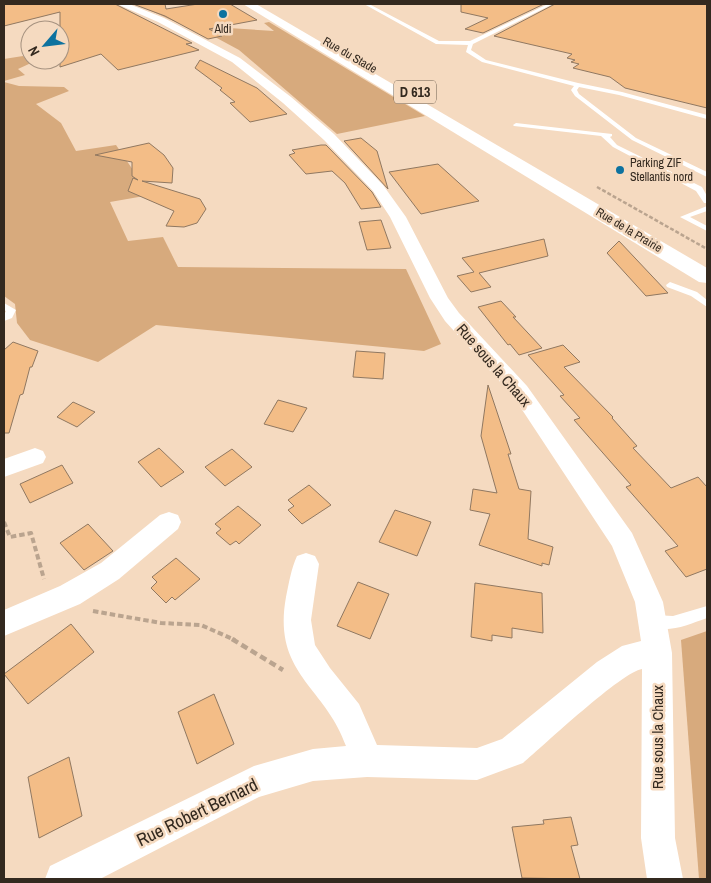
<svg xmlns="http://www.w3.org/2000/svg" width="711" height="883" viewBox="0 0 711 883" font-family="'Archivo Narrow',sans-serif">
<rect width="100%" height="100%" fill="#f5dac0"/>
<g fill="#d7aa7d">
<path d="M136,4H158L198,26L274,31L264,23L269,22L425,116L337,134L239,50L202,30H193Z"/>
<path d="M23,56L31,63L18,69L25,75L4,81V59Z"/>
<path d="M4,82L19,86L64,87L69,91L36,104L61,123L76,151L116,145L150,195L110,202L128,241L163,237L178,267L406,269L441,344L424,351L156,325L98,362L30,340L17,323L15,304L4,296Z"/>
<path d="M707,631V879H699L681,640Z"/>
</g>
<g fill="#f3bd87" stroke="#907861">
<path d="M4,4H115L192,43L186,44L199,50L118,70L101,54L60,67V12L4,26Z"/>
<path d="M133,4H165L166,9L198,4H230L257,20L209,29L222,36L208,39L165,16Z"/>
<path d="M461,4H544L483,33L465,29L488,18L461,12Z"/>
<path d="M555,4H707V108L625,88L610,77L573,68L579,64L571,62L575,60L567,58L572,54L494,36Z"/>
<path d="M200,60L257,88L287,114L250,122L230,103L235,102L220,90L222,88L195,68Z"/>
<path d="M361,138L377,151L388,189L344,141Z"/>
<path d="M149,143L164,155L173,168L172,183L142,181L200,199L206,209L197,223L184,227L166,226L174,211L128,191L133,178L138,180L132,176V162L95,155Z"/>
<path d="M321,145H326L372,192L381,207L361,209L345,183L332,171L306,174L289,155L295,153L292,150Z"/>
<path d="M438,164L479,201L421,214L389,172Z"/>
<path d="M381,220L391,248L367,250L359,222Z"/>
<path d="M544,239L548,256L479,273L491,287L471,292L457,276L474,272L462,258Z"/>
<path d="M619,241L668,293L646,296L607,253Z"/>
<path d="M501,301L516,317H513L542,348L519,355L510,344L508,345L478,307Z"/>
<path d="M13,342L38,351L32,367H30L23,394L20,395L9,433H4V350Z"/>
<path d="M563,345L580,362L564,367L613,417L612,418L637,446L633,448L671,488L698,477L707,487V569L686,577L665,551L678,546L626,487L631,485L574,420L580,418L560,396L564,395L528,355Z"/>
<path d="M356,351L385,353L383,379L353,377Z"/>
<path d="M488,385L511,454H508L519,489L531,491L528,539L553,547L549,565L542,563V566L479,545L490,514L470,510L473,489L497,493L481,436Z"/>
<path d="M278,400L307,408L293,432L264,424Z"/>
<path d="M73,402L95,412L77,427L57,417Z"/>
<path d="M159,448L184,472L161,487L138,462Z"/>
<path d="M232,449L252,467L225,486L205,467Z"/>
<path d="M62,465L73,483L30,503L20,484Z"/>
<path d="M309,485L331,505L302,524L288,510L294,506L288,500Z"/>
<path d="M238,506L261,525L239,544L236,541L230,545L216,533L221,529L215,524Z"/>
<path d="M395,510L431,522L417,556L379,542Z"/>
<path d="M88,524L113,551L84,570L60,543Z"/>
<path d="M176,558L200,579L175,600L172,597L166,603L151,588L157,582L152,577Z"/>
<path d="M358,582L389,594L370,639L337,626Z"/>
<path d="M475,583L542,593L543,633L512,628V638L492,635V641L471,637Z"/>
<path d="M71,624L94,652L28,704L4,674Z"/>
<path d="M214,694L234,744L197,764L178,712Z"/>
<path d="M69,757L82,816L39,838L28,777Z"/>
<path d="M571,817L578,845L571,846L580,879L522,878L512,827L544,824L543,820Z"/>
</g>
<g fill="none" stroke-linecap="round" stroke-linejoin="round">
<path stroke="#baa48f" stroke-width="2.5" stroke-dasharray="4 2" stroke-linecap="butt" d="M597,187L707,249"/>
<g stroke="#baa48f" stroke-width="4" stroke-dasharray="5.5 3" stroke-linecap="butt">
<path d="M4,522L10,537L31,533L44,579"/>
<path d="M93,611L161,623L201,625L235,640"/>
</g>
<path stroke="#baa48f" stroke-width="4.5" stroke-dasharray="7 4" stroke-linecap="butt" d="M232,639L283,670"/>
<g fill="#fff" fill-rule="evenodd">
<path d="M364,4H369L439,41H470L548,4H553L473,44L471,50L486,60L578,83L622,92L707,115V119L619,95L579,87L577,90L579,94L636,138L707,172V177L632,140L575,96L571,90L574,86L482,62L466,52L468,45L436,44Z"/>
<path d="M516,123L612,134V136L610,137L617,145L702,187L707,196V203H704L696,191L613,147L601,136L514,126L513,125Z"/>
<path d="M707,206V211L690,217L707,226V231L680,217Z"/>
<path d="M670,282L697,292L707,300V307L691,296L667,287L666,285Z"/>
<path d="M4,303L16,310L12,318L4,321V315L6,311L4,310Z"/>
<path d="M707,606V618C687,625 669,634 648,626L646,621L648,616L653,615L673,616Z"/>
</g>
<g fill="#fff" fill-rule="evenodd">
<path d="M117,4H129L164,18L240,58L291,97L334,134L383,185L406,217L448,298L459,313L527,386L632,533L663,602L672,653L675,838L683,879H647L641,838L642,669C623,671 543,746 523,763L477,780L367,777L313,781L259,797L100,879H45L50,866L254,766L313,749L346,746C325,686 272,674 286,597C289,583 291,569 297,556L306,553L315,556L319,564L311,620L315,645L330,668L359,704L377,745L477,748L502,739L597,662L622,646L641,641L635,602L612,546L513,396L445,321L430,298L390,217L373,191L324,140L283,103L232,62L158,22Z"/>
<path d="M35,448L43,451L46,457L43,463L4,477V459Z"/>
<path d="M169,512L178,515L181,522L178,529L119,579L80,604L4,636V610L60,586L101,563L160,515Z"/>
</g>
<path fill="#fff" fill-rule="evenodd" d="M243,4H256L707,268V283L699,282Z"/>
</g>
<g fill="#0d729f" stroke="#f5dac0" stroke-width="2">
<circle cx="223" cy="14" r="5"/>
<circle cx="620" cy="170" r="5"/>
</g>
<g text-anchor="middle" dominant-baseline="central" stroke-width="5" stroke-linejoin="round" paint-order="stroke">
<g font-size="12" fill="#33291f" stroke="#f5dac0">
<text x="223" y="29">Aldi</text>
<text x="630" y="163" text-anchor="start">Parking ZIF<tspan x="630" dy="14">Stellantis nord</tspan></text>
</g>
<g font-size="12" fill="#33291f" stroke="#f5dac0">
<text transform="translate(350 55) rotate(30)">Rue du Stade</text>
<text transform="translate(629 230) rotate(31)">Rue de la Prairie</text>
</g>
<rect fill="#f5dac0" stroke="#6d5e4f" stroke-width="1" x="394" y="80.5" width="42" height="23" rx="4"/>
<g font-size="14" font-weight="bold" fill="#33291f">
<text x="415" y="92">D 613</text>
</g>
<g font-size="15" fill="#33291f" stroke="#f5dac0">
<text transform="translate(494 365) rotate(49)">Rue sous la Chaux</text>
<text transform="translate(657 737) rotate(-90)">Rue sous la Chaux</text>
</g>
<g font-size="18" fill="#33291f" stroke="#f5dac0">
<text transform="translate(197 812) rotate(-26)">Rue Robert Bernard</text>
</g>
</g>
<rect width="711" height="883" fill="none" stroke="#33291f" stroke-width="10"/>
<g transform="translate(45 45) rotate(242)"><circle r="24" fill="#f5dac0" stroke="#a79380"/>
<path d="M0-4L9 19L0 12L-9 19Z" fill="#0d729f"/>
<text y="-8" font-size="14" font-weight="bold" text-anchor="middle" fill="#33291f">N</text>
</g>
</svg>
